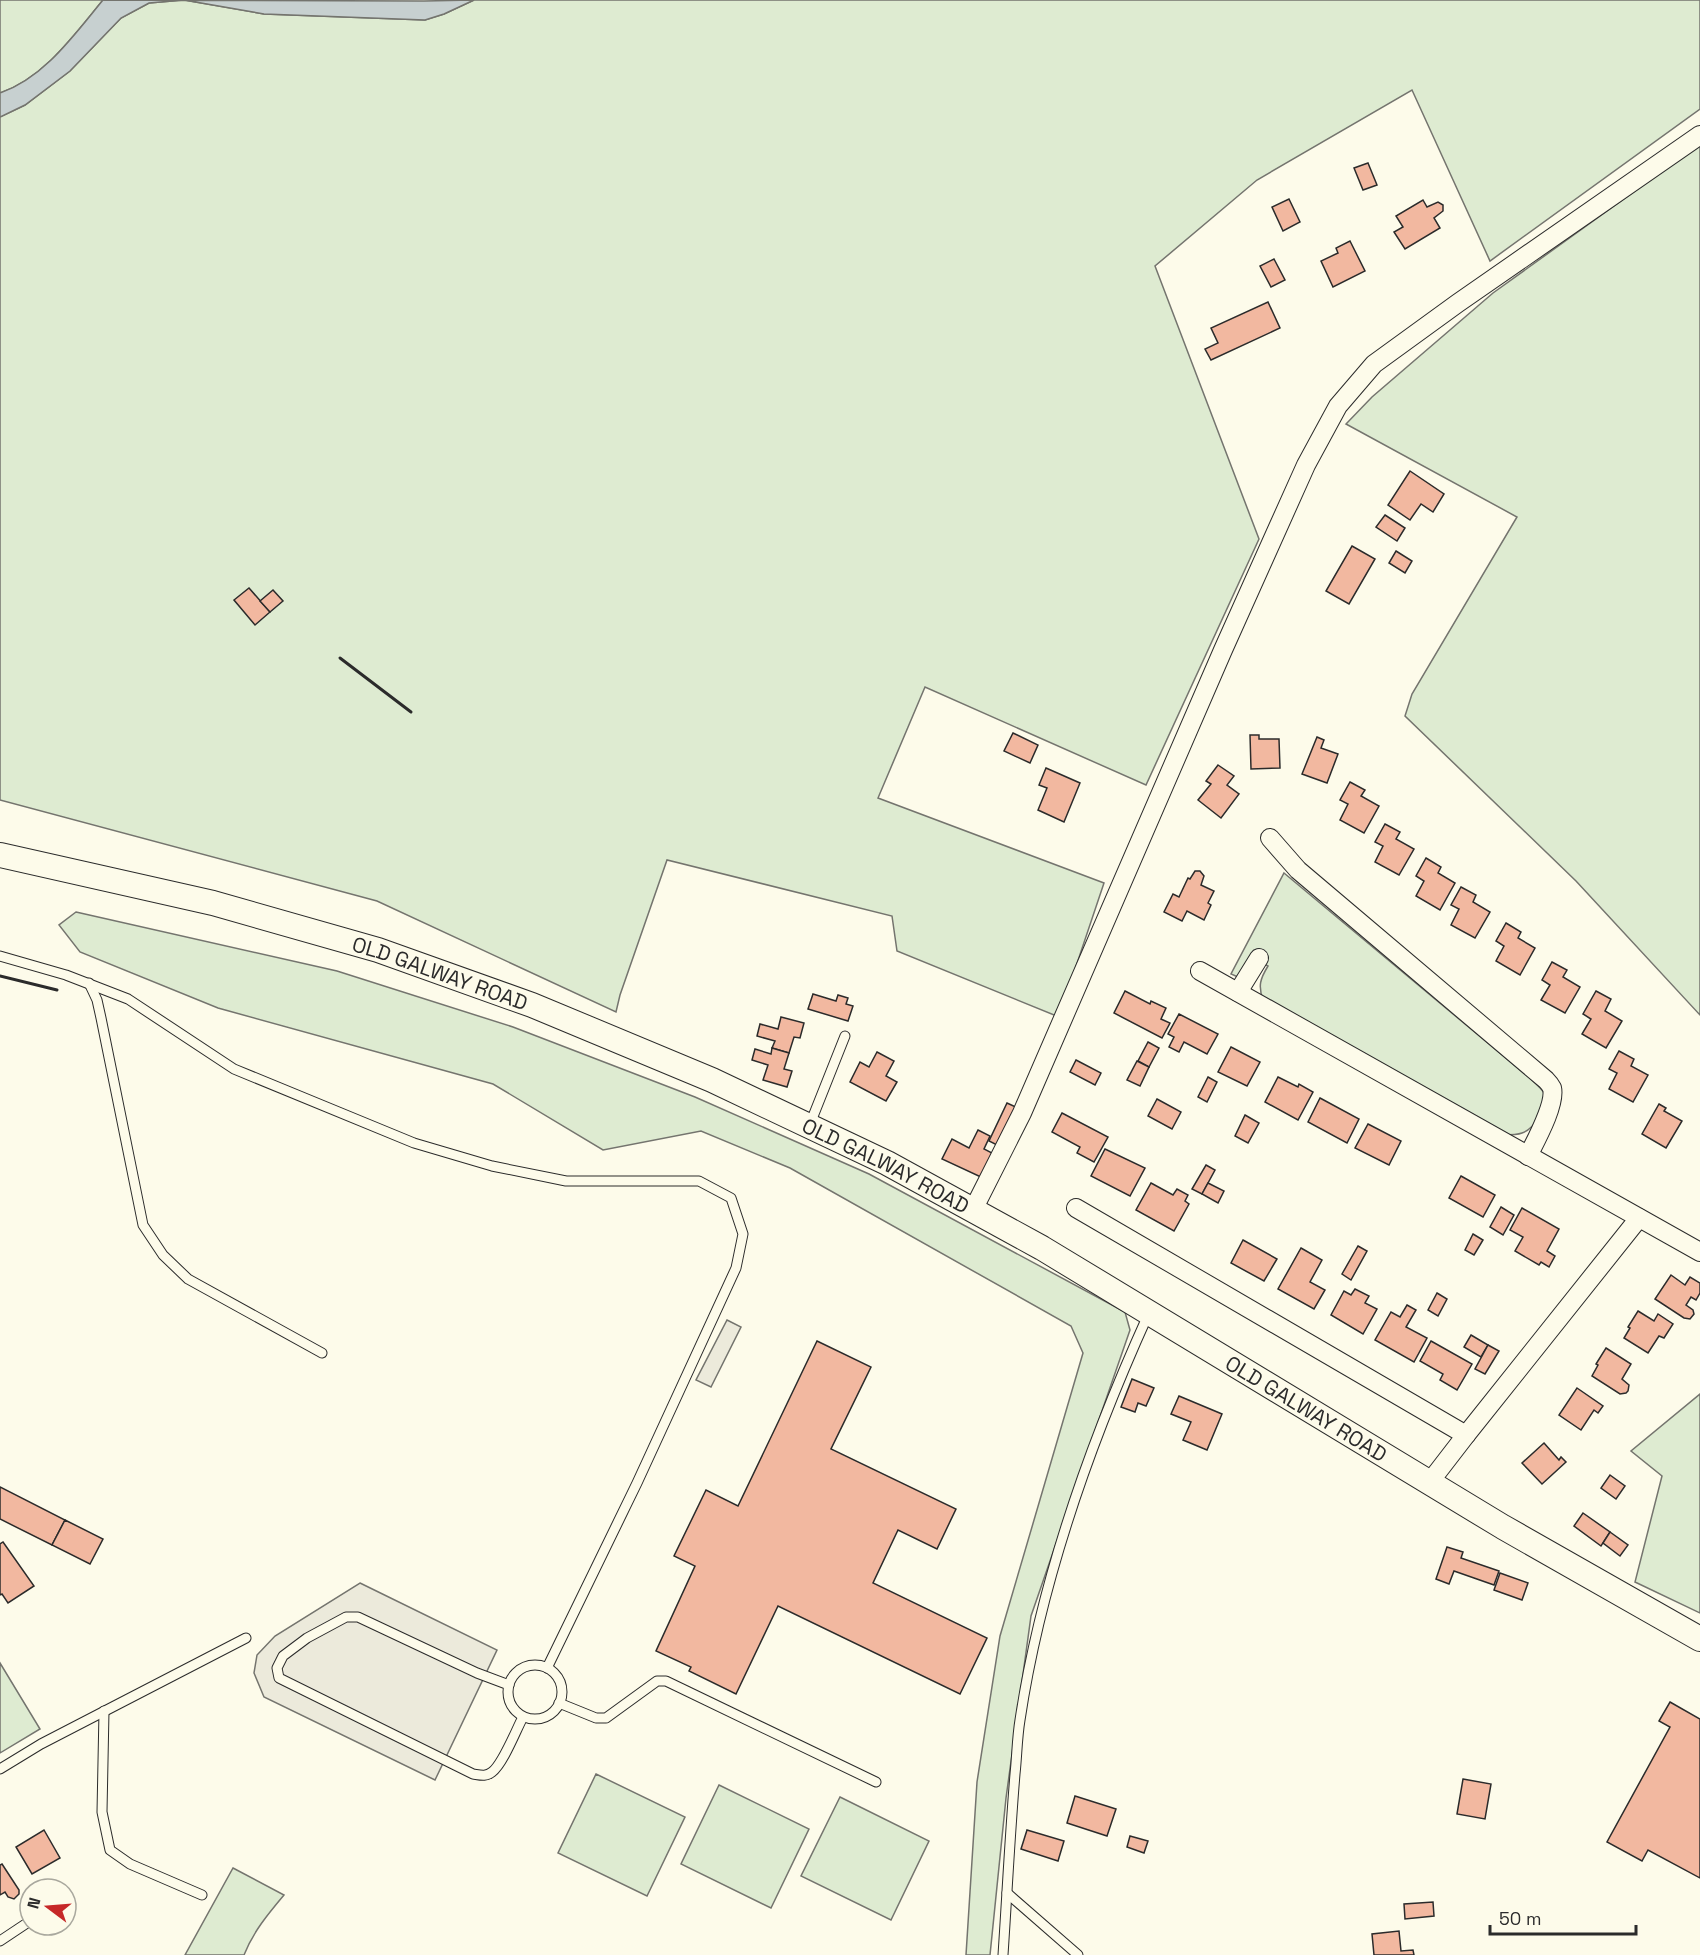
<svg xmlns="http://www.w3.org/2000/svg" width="1700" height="1955" viewBox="0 0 1700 1955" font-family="'Space Grotesk',sans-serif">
<rect width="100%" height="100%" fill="#fdfbea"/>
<g fill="#deebd1" stroke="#74746e" stroke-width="1.5">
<path d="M0,0H103C74,35 44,78 0,93Z"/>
<path d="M184,0L264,14L425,20L444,14L474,0H1700V109L1490,261L1412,90L1257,180L1155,266L1259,539L1146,785L925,687L878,798L1104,883L1059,1017L897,951L892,916L667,860L620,995L616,1012L377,901L0,800V117L25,105L70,71L121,18L149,3Z"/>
<path d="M1700,144V1015L1576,881L1405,716L1412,694L1517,517L1346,424L1372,397L1493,293Z"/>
<path d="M1284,873L1531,1079C1535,1083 1541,1088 1544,1093C1549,1106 1534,1129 1522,1133C1517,1135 1509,1135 1503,1135L1263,1000C1258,986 1260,979 1268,966L1253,957L1238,977L1231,974Z"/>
<path d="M76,912L337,971L513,1027L695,1097L869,1174L1125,1312L1130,1330L1031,1616L1006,1798L990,1955H966L977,1782L1000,1636L1083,1353L1071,1326L790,1168L701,1131L603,1150L493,1084L218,1008L80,952L59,925Z"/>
<path d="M1700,1394V1613L1635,1582L1662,1476L1631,1451Z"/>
<path d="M0,1663L40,1729L0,1753Z"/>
<path d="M596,1774L685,1817L647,1896L558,1853Z"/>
<path d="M719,1785L809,1829L771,1908L681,1864Z"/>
<path d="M840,1797L929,1841L891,1920L801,1876Z"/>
<path d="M233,1868L284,1895C268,1914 253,1932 244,1955H185Z"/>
</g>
<g fill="#eceadb" stroke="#74746e" stroke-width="1.5">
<path d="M727,1320L741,1327L711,1387L696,1380Z"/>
<path d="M360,1583L497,1650L435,1780L264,1697L254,1673L257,1655L275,1636Z"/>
</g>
<path fill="#c7d0d0" stroke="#74746e" stroke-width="1.5" d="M103,0L424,1L474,0L444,14L425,20L264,14L184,0L149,3L121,18L70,71L25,105L0,117V93C44,78 74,35 103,0Z"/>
<g fill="#f2b8a0" stroke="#2b2b2b" stroke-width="1.5">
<path d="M1368,163L1377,185L1363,190L1354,168Z"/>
<path d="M1289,199L1300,222L1283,231L1272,207Z"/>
<path d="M1423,200L1427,207L1438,202L1443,205V211L1434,218L1440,228L1405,249L1394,232L1403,227L1396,216Z"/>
<path d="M1350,241L1365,271L1333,287L1321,261L1338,253L1336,248Z"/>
<path d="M1274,259L1285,280L1271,287L1260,266Z"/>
<path d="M1268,302L1280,328L1211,360L1205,349L1218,343L1211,328Z"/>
<path d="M1410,471L1444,494L1433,512L1421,504L1410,520L1388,505Z"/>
<path d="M1385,515L1405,528L1397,541L1376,527Z"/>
<path d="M1352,546L1375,559L1349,604L1326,591Z"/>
<path d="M1396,551L1412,561L1405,573L1389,563Z"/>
<path d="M249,588L270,612L255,625L234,600Z"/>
<path d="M273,590L283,601L270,612L260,601Z"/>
<path d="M1013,733L1038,745L1030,763L1004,751Z"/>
<path d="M1250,735H1259V739H1279L1280,768L1251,769Z"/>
<path d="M1317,737L1324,740L1321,748L1338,754L1327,783L1302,774Z"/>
<path d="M1218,765L1234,776L1227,785L1239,794L1221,818L1198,800L1211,784L1206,781Z"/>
<path d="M1046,768L1080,783L1064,822L1038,810L1047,788L1039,785Z"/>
<path d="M1350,782L1365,790L1361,796L1379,806L1364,833L1340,820L1348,804L1340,800Z"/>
<path d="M1385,824L1400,832L1396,839L1414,849L1399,875L1375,862L1383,846L1375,842Z"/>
<path d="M1426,858L1441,867L1438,873L1455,883L1440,910L1416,896L1424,881L1416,876Z"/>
<path d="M1195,871H1200L1204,876L1201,885L1214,891L1208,903L1211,905L1204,920L1187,911L1182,921L1164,912L1173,894L1179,897L1188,878L1190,879Z"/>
<path d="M1461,887L1476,895L1473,902L1490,912L1475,938L1451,925L1459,909L1451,905Z"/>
<path d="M1506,923L1521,932L1518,938L1535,948L1520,975L1496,961L1504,946L1496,941Z"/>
<path d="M1552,962L1567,970L1563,977L1580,987L1565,1013L1541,1000L1550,985L1542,980Z"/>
<path d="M1125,991L1150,1004L1151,1001L1166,1008L1161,1019L1170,1023L1162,1038L1114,1013Z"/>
<path d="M1596,991L1611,999L1605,1011L1622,1021L1606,1048L1582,1034L1591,1019L1583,1014Z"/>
<path d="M813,994L836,1001L838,995L848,998L846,1004L853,1006L848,1021L808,1009Z"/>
<path d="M1179,1014L1218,1034L1207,1054L1184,1042L1179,1052L1169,1047L1174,1037L1168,1034Z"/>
<path d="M781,1017L804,1023L800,1038L794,1037L789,1053L772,1048L775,1041L757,1036L760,1024L778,1029Z"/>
<path d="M1148,1042L1159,1048L1149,1067L1138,1061Z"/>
<path d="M1231,1047L1260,1062L1247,1086L1218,1072Z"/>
<path d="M772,1048L789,1053L784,1069L792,1071L787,1087L763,1080L768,1065L752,1060L755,1049L771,1054Z"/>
<path d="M1619,1051L1634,1059L1631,1066L1648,1075L1633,1102L1609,1089L1617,1073L1609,1069Z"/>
<path d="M877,1052L894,1061L886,1076L897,1082L886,1101L850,1082L860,1062L869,1067Z"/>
<path d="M1076,1060L1101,1073L1095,1085L1070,1072Z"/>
<path d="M1137,1061L1149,1067L1140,1086L1127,1080Z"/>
<path d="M1208,1077L1217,1082L1207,1102L1198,1097Z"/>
<path d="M1278,1077L1298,1087L1299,1084L1313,1092L1298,1120L1265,1102Z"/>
<path d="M1320,1098L1359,1119L1347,1143L1308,1122Z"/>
<path d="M1157,1099L1181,1112L1172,1129L1148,1116Z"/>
<path d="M1007,1103L1018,1108L999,1146L989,1141Z"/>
<path d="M1659,1104L1666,1108L1664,1111L1682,1121L1666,1148L1642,1134Z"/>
<path d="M1062,1113L1108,1137L1094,1162L1077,1153L1080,1147L1052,1132Z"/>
<path d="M1245,1115L1259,1123L1248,1143L1235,1136Z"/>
<path d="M1368,1124L1401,1141L1389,1165L1355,1148Z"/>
<path d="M978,1130L990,1136L984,1149L994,1154L983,1178L942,1159L952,1139L969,1148Z"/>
<path d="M1105,1149L1145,1168L1130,1196L1091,1176Z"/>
<path d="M1206,1165L1215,1170L1202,1194L1192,1189Z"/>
<path d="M1461,1176L1495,1195L1483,1217L1449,1198Z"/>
<path d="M1151,1183L1173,1195L1177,1189L1188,1195L1185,1201L1189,1204L1174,1231L1136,1210Z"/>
<path d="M1208,1183L1224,1191L1218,1203L1202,1194Z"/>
<path d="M1501,1207L1514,1215L1503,1235L1490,1227Z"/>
<path d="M1522,1208L1559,1229L1547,1251L1555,1256L1549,1267L1541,1262L1539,1265L1515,1251L1523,1237L1510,1230Z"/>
<path d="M1473,1234L1483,1240L1474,1255L1465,1250Z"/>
<path d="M1243,1240L1277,1259L1264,1281L1231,1263Z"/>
<path d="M1358,1246L1367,1251L1351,1280L1342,1274Z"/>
<path d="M1301,1248L1322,1260L1310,1282L1325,1290L1314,1309L1278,1289Z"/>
<path d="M1671,1275L1685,1285L1690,1277L1700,1283V1293L1696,1300L1691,1297L1686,1305L1693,1310L1694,1314L1690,1319L1684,1318L1655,1299Z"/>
<path d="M1355,1289L1369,1296L1365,1303L1377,1309L1363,1334L1331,1315L1344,1291L1351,1295Z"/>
<path d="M1437,1293L1447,1299L1438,1316L1428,1310Z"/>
<path d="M1407,1305L1416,1310L1406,1327L1427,1338L1414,1362L1375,1340L1391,1312L1400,1317Z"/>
<path d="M1638,1311L1654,1321L1658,1314L1673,1324L1664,1338L1659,1336L1648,1353L1624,1338L1630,1328L1628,1327Z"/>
<path d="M1471,1335L1488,1345L1481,1357L1464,1347Z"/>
<path d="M817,1341L871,1367L831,1449L956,1509L937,1549L898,1530L873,1583L987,1638L960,1694L778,1606L736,1694L689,1671L691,1667L656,1651L695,1566L674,1556L706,1490L738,1506Z"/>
<path d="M1431,1341L1472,1364L1457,1390L1440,1380L1443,1374L1420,1361Z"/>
<path d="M1488,1345L1499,1351L1485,1374L1475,1369Z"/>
<path d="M1606,1348L1631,1364L1622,1379L1629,1385L1628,1391L1626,1393L1620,1394L1592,1376L1598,1365L1596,1364Z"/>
<path d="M1132,1379L1154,1388L1146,1406L1138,1403L1135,1412L1121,1407Z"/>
<path d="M1577,1388L1603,1406L1598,1413L1594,1410L1581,1430L1559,1415Z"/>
<path d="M1179,1396L1222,1414L1207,1450L1183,1440L1191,1422L1171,1414Z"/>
<path d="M1544,1443L1559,1460L1561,1457L1566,1462L1542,1484L1522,1463Z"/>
<path d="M1610,1475L1625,1486L1616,1499L1601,1488Z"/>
<path d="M0,1487L65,1520L52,1545L0,1519Z"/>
<path d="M1583,1513L1610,1532L1601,1546L1574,1526Z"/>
<path d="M65,1520L103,1539L90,1564L52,1545Z"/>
<path d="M1610,1532L1628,1545L1620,1556L1603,1543Z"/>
<path d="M3,1542L34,1586L8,1603L2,1594L0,1595V1544Z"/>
<path d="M1447,1547L1463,1552L1461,1558L1499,1571L1494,1585L1454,1571L1449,1584L1436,1579Z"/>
<path d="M1500,1573L1528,1583L1522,1600L1494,1590Z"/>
<path d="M1670,1702L1700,1719V1878L1648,1850L1642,1861L1607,1842L1670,1727L1659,1721Z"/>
<path d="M1463,1779L1491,1784L1485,1819L1457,1814Z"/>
<path d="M1075,1796L1116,1809L1107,1836L1067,1823Z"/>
<path d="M44,1830L60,1858L32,1874L16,1847Z"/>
<path d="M1027,1830L1064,1841L1058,1861L1021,1849Z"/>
<path d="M1130,1836L1148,1841L1144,1853L1127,1847Z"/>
<path d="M2,1864L19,1890V1894L14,1899L8,1897L5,1892L0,1895V1865Z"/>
<path d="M1433,1902L1434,1916L1405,1919L1404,1904Z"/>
<path d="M1399,1931L1401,1951L1413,1950L1414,1955H1374L1372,1934Z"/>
</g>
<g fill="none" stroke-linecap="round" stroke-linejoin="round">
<g stroke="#2b2b2b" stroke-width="11">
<g id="lane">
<path d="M0,956L66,975L128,999L234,1069L414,1143L492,1166L566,1181H699L731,1198L743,1234L736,1268L637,1483L547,1668"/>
<path d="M89,983L97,1000L101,1018L143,1225L163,1255L188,1279L322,1353"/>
<path d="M810,1124L845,1036"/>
<circle cx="535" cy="1692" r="27"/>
<path d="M509,1685L477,1673L358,1617H346L307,1638L283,1656L277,1668L279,1678L473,1774C480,1775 486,1777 492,1772C503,1764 516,1730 523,1717"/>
<path d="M559,1703L596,1718H606L657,1681H666L876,1782"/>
<path d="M104,1711L102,1812L110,1850L130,1864L202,1895"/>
<path d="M0,1769L41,1744L246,1638"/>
<path d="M1007,1893L1078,1955"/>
<path d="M0,1941L30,1921"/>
<path d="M1003,1955C1007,1895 1010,1834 1015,1774C1017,1756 1017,1738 1020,1720C1041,1580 1090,1443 1148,1315"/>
</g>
</g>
<g stroke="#2b2b2b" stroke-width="20">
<g id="street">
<path d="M1270,838L1298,870L1546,1080C1547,1081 1551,1086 1552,1088C1556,1104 1536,1140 1528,1156"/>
<path d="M1200,971L1700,1252"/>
<path d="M1238,992L1259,958"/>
<path d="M1076,1208L1466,1435L1429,1483"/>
<path d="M973,1210L1022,1113L1223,650L1306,465L1338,406L1374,364L1458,303L1700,135"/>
<path d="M1466,1435L1639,1218"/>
</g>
</g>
<g stroke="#2b2b2b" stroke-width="26">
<g id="secondary">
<path id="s1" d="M0,855L213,903L378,950L532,1005L712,1080L887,1163L1042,1248L1503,1527L1700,1639"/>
</g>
</g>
<use href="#lane" stroke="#fdfbea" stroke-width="9"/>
<use href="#street" stroke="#fdfbea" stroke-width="18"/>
<use href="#secondary" stroke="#fdfbea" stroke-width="24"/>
<g stroke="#2b2b2b" stroke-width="3">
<path d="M340,658L411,712"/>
<path d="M0,976L57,990"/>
</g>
</g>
<g text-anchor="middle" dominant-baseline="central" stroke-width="4.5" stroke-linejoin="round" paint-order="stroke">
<g font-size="21" fill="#2b2b2b" stroke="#fdfbea">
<text stroke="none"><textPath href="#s1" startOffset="456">OLD GALWAY ROAD</textPath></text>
<text stroke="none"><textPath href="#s1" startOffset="942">OLD GALWAY ROAD</textPath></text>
<text stroke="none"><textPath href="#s1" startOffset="1428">OLD GALWAY ROAD</textPath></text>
</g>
</g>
<g transform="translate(48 1907) rotate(286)"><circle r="28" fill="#fdfbea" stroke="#a9a89e" stroke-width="1.5"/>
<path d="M0-4.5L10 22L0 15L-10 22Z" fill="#c62828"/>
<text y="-9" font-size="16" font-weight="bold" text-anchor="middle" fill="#2b2b2b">N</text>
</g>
<path d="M1490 1925v9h146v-9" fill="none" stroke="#2b2b2b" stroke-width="3"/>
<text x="1499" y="1925" font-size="18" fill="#2b2b2b" stroke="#fdfbea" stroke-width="4.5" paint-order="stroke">50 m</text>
</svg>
